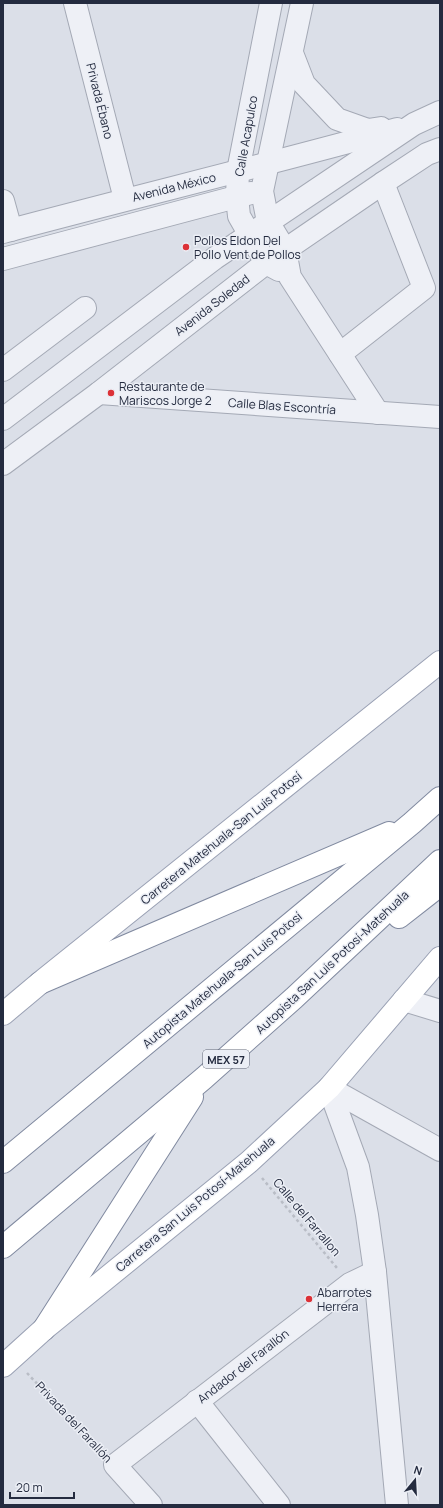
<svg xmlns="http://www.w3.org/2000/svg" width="443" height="1508" viewBox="0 0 443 1508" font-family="Manrope,sans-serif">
<rect width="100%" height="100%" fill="#dbdfe8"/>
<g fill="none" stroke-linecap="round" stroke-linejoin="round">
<g stroke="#a4a9b5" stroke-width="24">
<g id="minor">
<path d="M75,3L125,199"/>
<path d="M271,3L238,171L237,197L239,216L266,263L279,270"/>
<path d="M302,3L262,191L268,222L285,250L290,277L378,413"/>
<path d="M292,53L304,84L337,119L368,130L381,128"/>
<path d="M3,201L11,230"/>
<path d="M3,232C134,197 266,165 397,129"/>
<path d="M3,259L251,193"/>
<path d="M340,354L424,288L383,183"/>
<path d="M3,370L85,308"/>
<path d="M99,393L440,417"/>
<path d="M3,419L215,258L414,124L440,112"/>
<path d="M3,464L99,393L266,263L383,183L427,154L440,149"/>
<path d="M404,1000L440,1011"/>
<path d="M329,1088L358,1167L367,1215L375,1272L397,1505"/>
<path d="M329,1088L440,1150"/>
<path d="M197,1401L279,1505"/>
<path d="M151,1505L115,1465L350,1284L375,1272"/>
</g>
</g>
<g stroke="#9aa1b4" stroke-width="24">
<g id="major">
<path d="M3,1014L40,983L440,662"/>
<path d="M3,1366L44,1329L249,1162L329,1088L440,958"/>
</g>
</g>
<g stroke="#818aa0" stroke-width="24">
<g id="highway">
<path d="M399,917L440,885"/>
<path d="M40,983L389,833"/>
<path d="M3,1162L412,823L440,798"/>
<path d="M3,1247L204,1078L294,998L440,861"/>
<path d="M44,1329L192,1097"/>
</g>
</g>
<g stroke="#b9bdc6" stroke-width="2.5" stroke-dasharray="3 3" stroke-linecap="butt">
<path d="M262,1178L337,1268"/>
<path d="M27,1373L101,1451"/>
</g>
<use href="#minor" stroke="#eef0f6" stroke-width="22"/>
<use href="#major" stroke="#fff" stroke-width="22"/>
<use href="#highway" stroke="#fff" stroke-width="22"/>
</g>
<g fill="#dc3137" stroke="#ebeef5" stroke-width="1.5">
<circle cx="186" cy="247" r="4"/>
<circle cx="111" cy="393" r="4"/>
<circle cx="309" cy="1299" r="4"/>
</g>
<g text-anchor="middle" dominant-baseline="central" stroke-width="3" stroke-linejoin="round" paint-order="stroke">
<rect fill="#ebeef5" stroke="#606676" stroke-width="1" x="203" y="1050" width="46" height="18" rx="3"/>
<g font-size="11" font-weight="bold" fill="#242b3f">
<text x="226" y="1059">MEX 57</text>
</g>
<g font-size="12" fill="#242b3f" stroke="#ebeef5">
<text transform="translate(100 101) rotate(76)">Privada Ébano</text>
<text transform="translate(246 136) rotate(-80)">Calle Acapulco</text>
<text transform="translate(174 187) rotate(-14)">Avenida México</text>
<text transform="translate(212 305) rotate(-38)">Avenida Soledad</text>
<text transform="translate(282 406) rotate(4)">Calle Blas Escontría</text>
<text transform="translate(221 838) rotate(-39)">Carretera Matehuala-San Luis Potosí</text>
<text transform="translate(332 962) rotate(-43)">Autopista San Luis Potosí-Matehuala</text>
<text transform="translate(222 980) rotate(-40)">Autopista Matehuala-San Luis Potosí</text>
<text transform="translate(195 1204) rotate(-40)">Carretera San Luis Potosí-Matehuala</text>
<text transform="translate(307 1217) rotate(50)">Calle del Farrallon</text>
<text transform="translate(243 1366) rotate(-38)">Andador del Farallón</text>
<text transform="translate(74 1422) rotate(47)">Privada del Farallón</text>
</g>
<g font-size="12" fill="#242b3f" stroke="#ebeef5" text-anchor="start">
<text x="194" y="240">Pollos Eldon Del<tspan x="194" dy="14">Pollo Vent de Pollos</tspan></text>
<text x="119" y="386">Restaurante de<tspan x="119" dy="14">Mariscos Jorge 2</tspan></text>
<text x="317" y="1292">Abarrotes<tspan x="317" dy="14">Herrera</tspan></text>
</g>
</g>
<rect width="443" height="1508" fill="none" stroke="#242b3f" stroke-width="8"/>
<g transform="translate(415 1480) rotate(18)" stroke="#ebeef5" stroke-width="3" paint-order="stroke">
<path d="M0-3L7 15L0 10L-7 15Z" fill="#242b3f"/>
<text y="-6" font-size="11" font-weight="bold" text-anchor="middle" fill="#242b3f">N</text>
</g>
<path d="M10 1492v6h64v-6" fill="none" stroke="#242b3f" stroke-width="2"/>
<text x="16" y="1492" font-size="12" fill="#242b3f" stroke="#ebeef5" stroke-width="3" paint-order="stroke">20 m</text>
</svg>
